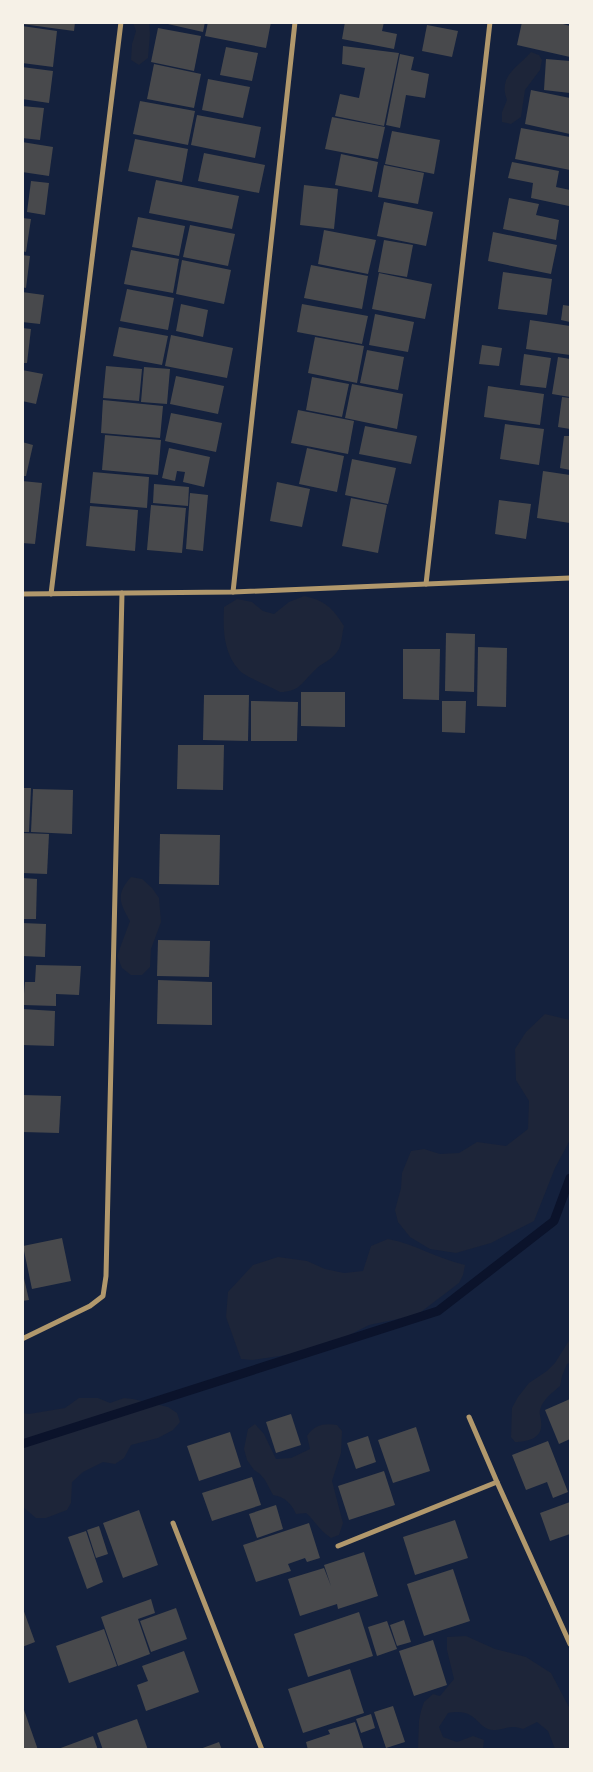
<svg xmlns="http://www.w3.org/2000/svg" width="593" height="1772" viewBox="0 0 593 1772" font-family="'Fira Sans Condensed',sans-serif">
<rect width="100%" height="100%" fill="#14213d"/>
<g fill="#1d2539">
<path d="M133,23H149L150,34L148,58L139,65L131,60L132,44L136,31Z"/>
<path d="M531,52L539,55L542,60L540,70L525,90L521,117L511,124L502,122V112L507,100C498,76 516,69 531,52Z"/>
<path d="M304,596C324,600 333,608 344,626C342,633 342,643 339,649C331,662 324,661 315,670C302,682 300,692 280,692C270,686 245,677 239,670C223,652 223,629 224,607L237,599L252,602L263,611L274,614L289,602Z"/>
<path d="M131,877L142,879L152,888L159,898L161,922L151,949L150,967L142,975H131L122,968L117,956L130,921C119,902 116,894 131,877Z"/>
<path d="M545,1014L570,1020V1140L555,1168L534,1221L491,1243L456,1253L430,1249L410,1237L398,1222L395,1210L401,1188L402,1173L411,1151L424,1149L440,1154L459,1153L477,1142L506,1146L528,1129L529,1101L516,1080L515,1049L526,1032Z"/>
<path d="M388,1239C415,1244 438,1259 465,1265L463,1275L459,1283L417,1315L369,1325L340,1340L328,1349L252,1360L241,1359L226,1317L228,1292L253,1265L278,1257L307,1261L325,1269L344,1273L363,1271L371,1246Z"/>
<path d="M570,1339V1363L567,1364L562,1376L560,1386C552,1393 543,1399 540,1410C539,1414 541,1417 541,1421C544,1438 528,1442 515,1442L511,1437L512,1408L518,1397L529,1383L547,1371L555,1363Z"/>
<path d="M79,1398H98L110,1403L124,1398L133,1399L168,1407L177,1413L180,1422L173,1430L158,1438L131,1445L124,1458L115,1464L103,1462L83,1472L72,1482L71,1503L67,1510L46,1518H36L23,1507V1413L29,1414L65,1408Z"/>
<path d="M255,1424L264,1434L276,1459L291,1458L310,1449L307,1436C314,1425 324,1423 337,1425L342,1431L341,1453L332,1481L343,1523L339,1535L331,1538C320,1531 315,1521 306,1513L296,1514C291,1503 285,1497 273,1495L265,1480L260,1474L254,1470L247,1460L244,1449L248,1429Z"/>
<path d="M466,1636L495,1649L526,1657L551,1673L570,1709V1749H555L548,1731L537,1722L523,1729C509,1724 505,1730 493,1730C476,1729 478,1707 448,1713L439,1727L443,1737L457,1742L473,1736L484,1740L483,1749H418L419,1721L421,1711L424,1702L433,1694L440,1696L454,1679L447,1650V1637Z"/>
</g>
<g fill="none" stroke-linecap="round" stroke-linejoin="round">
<path stroke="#0b132b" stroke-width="9" d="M22,1444L438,1311L554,1221L570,1178"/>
</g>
<g fill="#48494c">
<path d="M22,22H75L74,31L22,24Z"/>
<path d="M159,22H205L203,32Z"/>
<path d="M208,22H271L266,48L205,36Z"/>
<path d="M345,22H384L382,31L397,34L394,49L342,39Z"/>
<path d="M522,22H556L570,26V57L517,45Z"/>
<path d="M427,25L458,31L452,57L422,51Z"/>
<path d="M22,26L57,31L53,67L22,63Z"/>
<path d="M158,28L201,36L194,71L151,62Z"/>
<path d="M343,46L399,53L384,126L335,116L340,94L359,98L365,68L342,64Z"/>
<path d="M226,47L258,53L252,81L220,75Z"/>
<path d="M400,54L414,57L411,70L429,74L425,98L406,95L400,128L386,125Z"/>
<path d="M546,59L570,61V93L544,90Z"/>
<path d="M154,64L201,74L194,108L147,99Z"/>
<path d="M22,67L53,71L49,103L22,99Z"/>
<path d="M208,79L250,87L243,118L202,110Z"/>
<path d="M531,90L570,98V134L525,124Z"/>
<path d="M140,101L195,111L188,145L133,134Z"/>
<path d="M22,106L44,108L40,140L22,138Z"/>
<path d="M197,115L261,127L255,158L191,145Z"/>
<path d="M332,117L385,127L378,159L325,149Z"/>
<path d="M521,128L570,137V170L515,159Z"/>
<path d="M392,131L440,140L434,174L385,164Z"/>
<path d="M135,139L188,149L182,182L128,171Z"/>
<path d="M22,142L53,147L49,176L22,172Z"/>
<path d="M204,153L265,165L259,193L198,181Z"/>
<path d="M341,154L378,162L372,192L335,185Z"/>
<path d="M512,162L559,171L556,187L570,190L569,206L531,198L533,183L508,178Z"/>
<path d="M384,165L424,173L418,204L378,197Z"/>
<path d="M156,180L239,196L232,229L149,213Z"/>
<path d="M31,181L49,183L45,215L27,212Z"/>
<path d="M304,185L338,189L334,229L300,225Z"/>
<path d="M509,198L539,204L536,215L559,220L556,240L503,229Z"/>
<path d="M384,202L433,212L426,246L377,236Z"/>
<path d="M138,217L185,226L179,256L132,247Z"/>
<path d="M22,218L31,219L26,252L22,251Z"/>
<path d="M190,225L235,234L228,266L183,257Z"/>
<path d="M324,230L376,240L368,274L318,264Z"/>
<path d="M493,232L557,245L551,274L488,261Z"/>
<path d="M384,240L413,245L407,277L378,272Z"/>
<path d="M131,250L179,259L173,293L124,284Z"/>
<path d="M22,255L30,256L26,288L22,287Z"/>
<path d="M182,260L231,270L224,304L176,294Z"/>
<path d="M311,265L368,276L362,309L304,298Z"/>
<path d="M503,272L552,279L547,315L498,309Z"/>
<path d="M379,273L432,284L425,319L372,309Z"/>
<path d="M127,289L174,298L168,330L120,321Z"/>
<path d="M22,292L44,295L40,324L22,322Z"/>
<path d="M181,304L208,310L203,337L176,331Z"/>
<path d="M302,304L368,316L362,344L297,332Z"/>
<path d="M563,305L570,306V322L561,320Z"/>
<path d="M375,314L414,322L408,352L369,345Z"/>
<path d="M530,320L570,326V355L526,349Z"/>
<path d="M119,327L168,336L162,365L113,356Z"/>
<path d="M22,328L31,329L27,363H22Z"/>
<path d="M171,335L233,348L227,378L165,366Z"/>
<path d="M315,337L364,346L357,383L308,373Z"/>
<path d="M482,345L502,348L499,366L479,364Z"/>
<path d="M367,350L404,357L398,390L360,383Z"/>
<path d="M524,354L551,358L546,388L520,385Z"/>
<path d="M558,357L570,359V397L552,394Z"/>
<path d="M106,366L142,369L139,401L103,398Z"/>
<path d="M144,367L170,369L167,404L141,402Z"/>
<path d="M22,370L43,374L36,404L22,401Z"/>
<path d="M176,376L224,386L218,414L170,404Z"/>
<path d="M312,377L349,384L342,417L306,410Z"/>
<path d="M352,384L403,394L397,429L345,418Z"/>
<path d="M488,386L544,394L540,425L484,417Z"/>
<path d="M562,397L570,398V429L558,427Z"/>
<path d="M103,400L163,406L160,438L101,433Z"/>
<path d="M298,410L354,421L348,454L291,443Z"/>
<path d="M171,413L222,423L216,452L165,441Z"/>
<path d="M505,424L544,429L539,465L500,459Z"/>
<path d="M365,426L417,436L411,464L359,454Z"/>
<path d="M105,435L161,440L158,475L102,470Z"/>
<path d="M564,436H570V470L560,468Z"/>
<path d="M22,442L33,445L26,476H22Z"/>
<path d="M169,448L210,457L204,487L183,482L185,472L177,471L175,481L162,478Z"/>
<path d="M307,448L344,456L337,492L299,484Z"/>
<path d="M352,459L396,468L388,504L345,495Z"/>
<path d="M543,471L570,475V523L537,518Z"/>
<path d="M93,472L149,477L147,508L90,503Z"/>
<path d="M22,481L42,483L35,544L22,543Z"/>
<path d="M277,482L310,489L302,527L270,521Z"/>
<path d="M154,484L189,487L188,506L153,503Z"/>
<path d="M190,493L208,495L203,551L186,549Z"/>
<path d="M351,498L387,505L378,553L342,546Z"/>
<path d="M499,500L531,504L526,539L495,534Z"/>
<path d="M151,505L186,508L182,553L147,550Z"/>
<path d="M90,506L138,510L135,551L86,546Z"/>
<path d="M446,633L475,634L474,692L445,691Z"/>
<path d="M478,647L507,648L506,707L477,706Z"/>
<path d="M403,649H440L439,700L403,699Z"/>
<path d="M301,692H345V727L301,726Z"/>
<path d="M204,695H249L248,741L203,740Z"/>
<path d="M251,701L298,702L297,741H251Z"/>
<path d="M442,701H466L465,733L442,732Z"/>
<path d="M178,745H224L223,790L177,789Z"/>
<path d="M22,788H31L29,832H22Z"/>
<path d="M33,789L73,790L72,834L31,832Z"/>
<path d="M22,833L49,834L47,874L22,873Z"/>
<path d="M160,834L220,835L219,885L159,884Z"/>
<path d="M22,878L37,879L36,919H22Z"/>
<path d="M22,923L46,924L45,957L22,956Z"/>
<path d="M158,940L210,941L209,977L157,976Z"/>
<path d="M36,965L81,966L79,995L56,994V1006L23,1005L25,982H35Z"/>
<path d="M158,980L212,982V1025L157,1024Z"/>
<path d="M22,1009L55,1011L54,1046L22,1045Z"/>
<path d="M22,1095L61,1096L59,1133L22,1132Z"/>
<path d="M62,1238L71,1281L32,1289L23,1246Z"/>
<path d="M22,1270L29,1300L22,1301Z"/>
<path d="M570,1399V1439L559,1444L545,1410Z"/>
<path d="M291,1414L301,1445L276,1453L266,1422Z"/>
<path d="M416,1427L430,1471L393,1483L378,1440Z"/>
<path d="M230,1432L241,1467L199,1481L187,1446Z"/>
<path d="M368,1436L376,1462L356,1469L347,1443Z"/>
<path d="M548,1441L568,1492L553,1498L547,1482L526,1490L512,1455Z"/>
<path d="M384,1471L395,1505L349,1520L338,1486Z"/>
<path d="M252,1477L261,1505L212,1521L202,1493Z"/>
<path d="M570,1502V1534L550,1541L540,1513Z"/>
<path d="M276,1505L283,1529L257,1538L249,1514Z"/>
<path d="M139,1510L158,1565L123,1578L103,1523Z"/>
<path d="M455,1520L468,1558L415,1575L403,1537Z"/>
<path d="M309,1523L320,1558L307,1562L305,1558L288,1564L291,1571L256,1582L243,1545Z"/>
<path d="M99,1526L108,1554L96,1558L87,1530Z"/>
<path d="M86,1531L103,1582L87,1589L68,1537Z"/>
<path d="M364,1552L378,1596L338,1609L337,1604L300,1616L288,1579L324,1568L331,1586L324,1565Z"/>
<path d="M453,1569L470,1621L424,1636L407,1584Z"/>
<path d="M151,1599L155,1613L138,1619L150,1654L118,1666L101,1617Z"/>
<path d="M22,1606L35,1642L22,1647Z"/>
<path d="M176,1608L187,1639L151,1652L140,1621Z"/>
<path d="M359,1612L373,1656L308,1677L294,1634Z"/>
<path d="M404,1620L411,1642L397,1646L390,1625Z"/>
<path d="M387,1621L397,1649L377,1656L368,1627Z"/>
<path d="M104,1629L117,1666L69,1683L56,1646Z"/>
<path d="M433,1640L447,1685L414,1696L399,1651Z"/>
<path d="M184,1651L199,1692L146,1711L137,1685L148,1681L142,1666Z"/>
<path d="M350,1669L364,1713L303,1733L288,1689Z"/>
<path d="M393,1706L405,1742L386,1748L374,1712Z"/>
<path d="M22,1707H23L38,1750H22Z"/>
<path d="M371,1714L375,1728L361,1733L356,1719Z"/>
<path d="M137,1719L148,1750H103L97,1733Z"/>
<path d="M355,1722L364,1750H308L306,1742L330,1734L328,1730Z"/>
<path d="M93,1736L98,1750H58V1749Z"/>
<path d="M219,1742L222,1750H200V1749Z"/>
</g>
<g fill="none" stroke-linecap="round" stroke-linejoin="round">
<g stroke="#b1986c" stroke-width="5">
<path d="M426,584L490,22"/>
<path d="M233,592L295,22"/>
<path d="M22,594L233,592L570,578"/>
<path d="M51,594L121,22"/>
<path d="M22,1339L90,1306L103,1296L106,1276L122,593"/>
<path d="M469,1417L497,1482L570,1644"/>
<path d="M173,1523L262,1750"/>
<path d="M338,1546L497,1482"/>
</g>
</g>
<rect width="593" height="1772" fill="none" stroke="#f6f1e7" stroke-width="48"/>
</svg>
